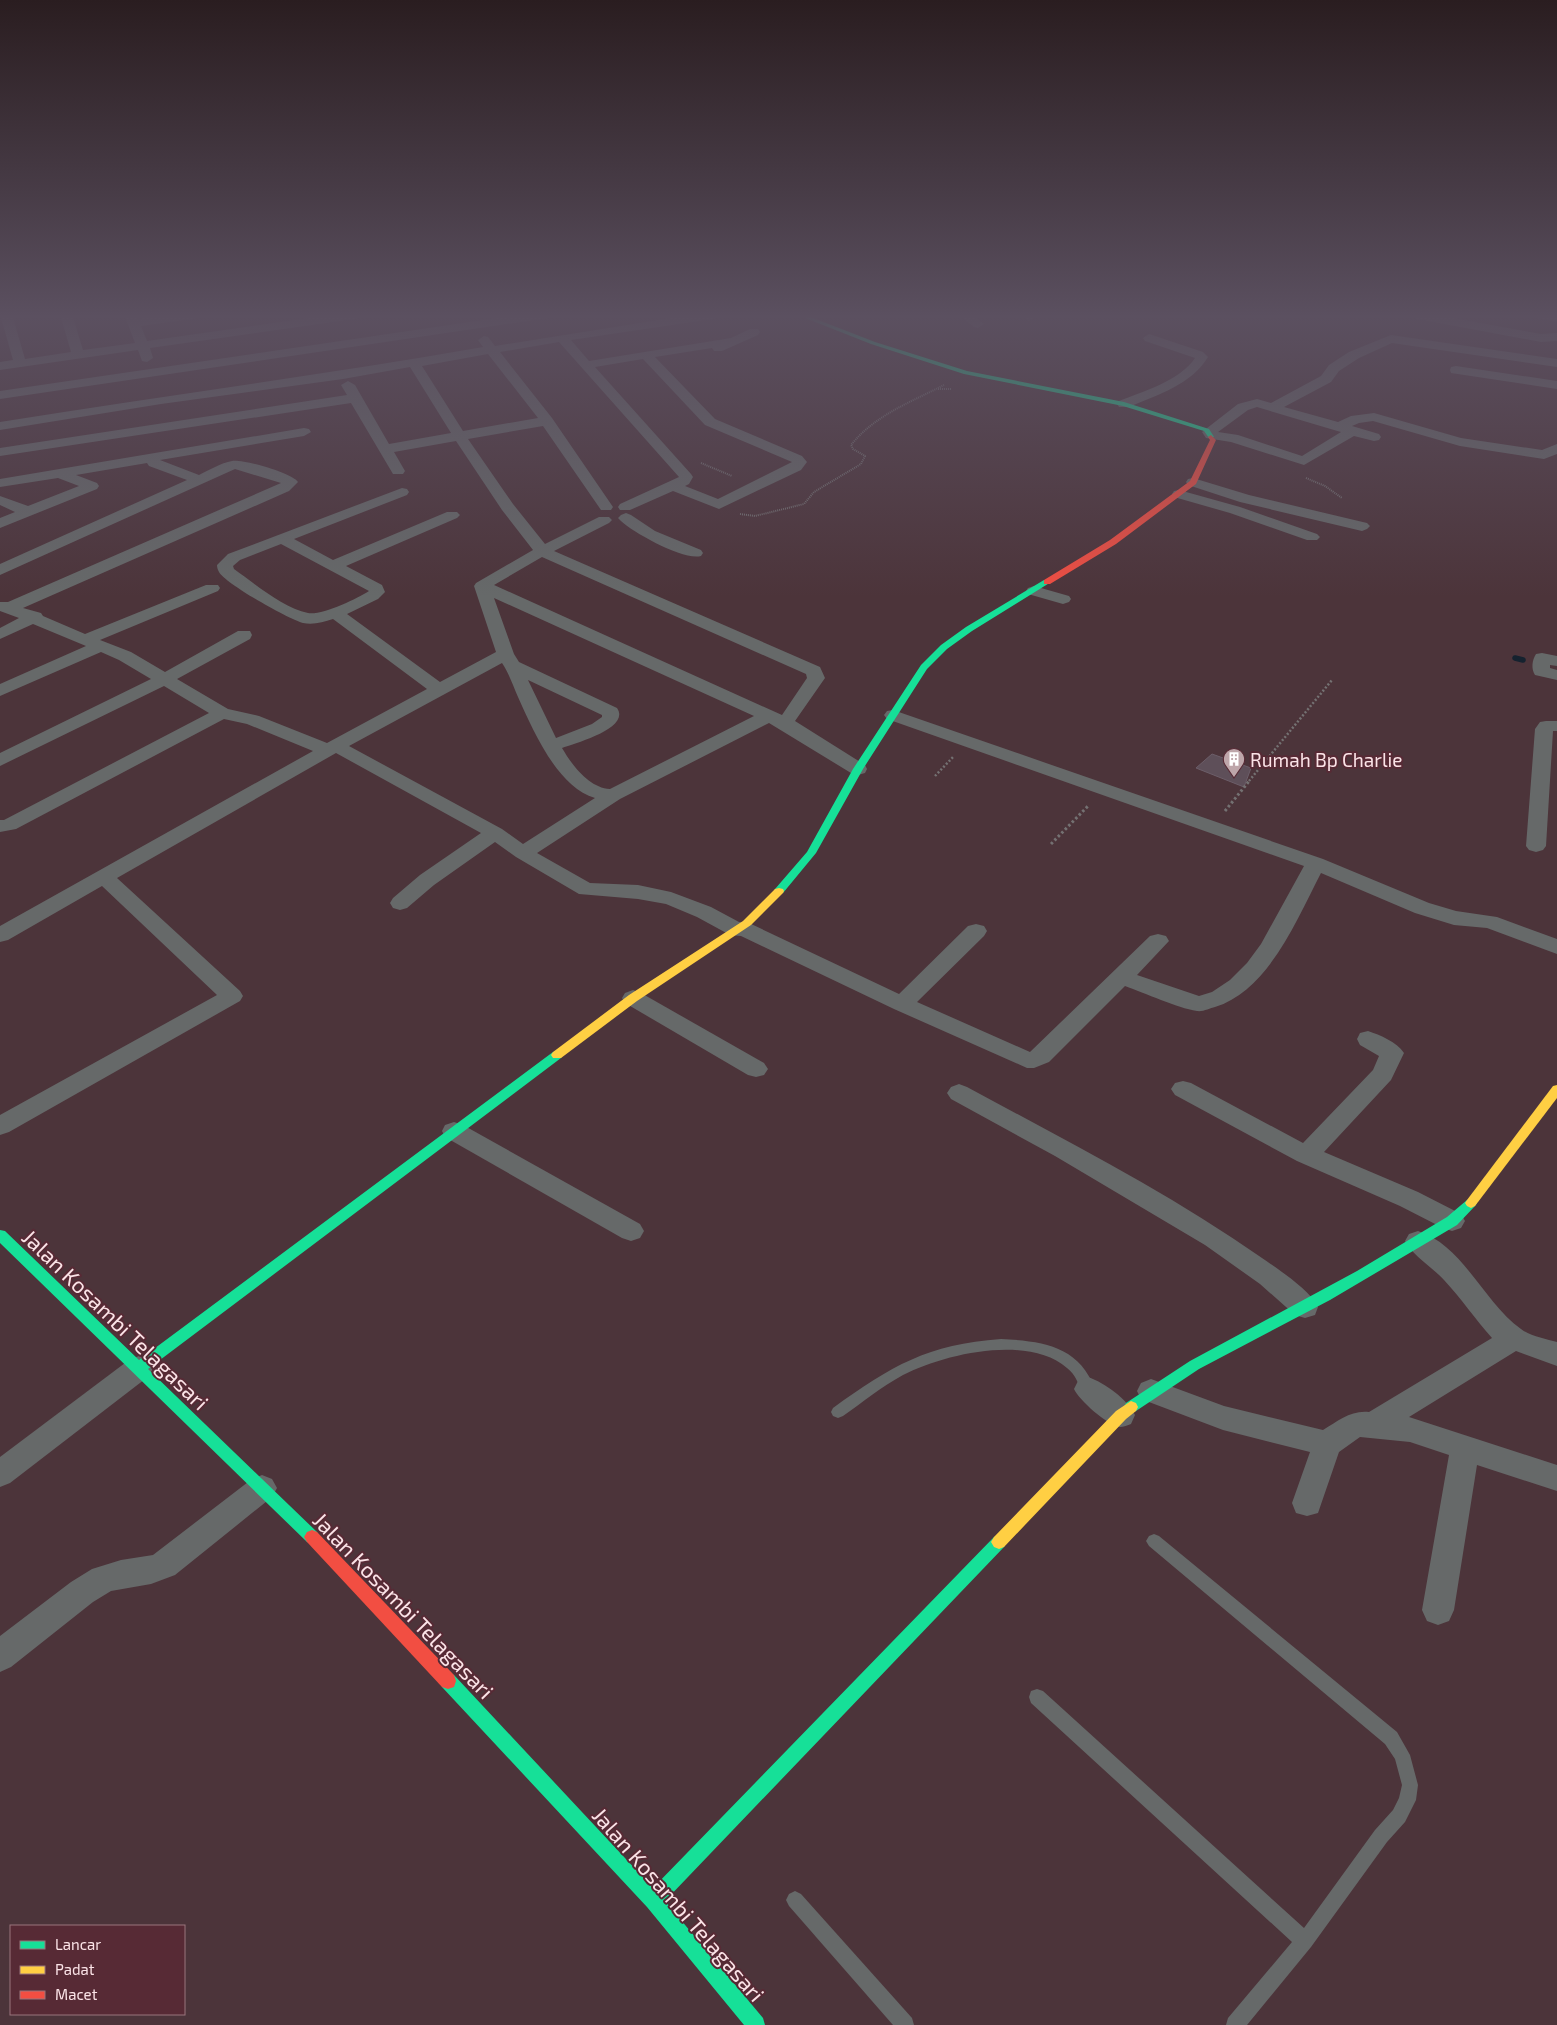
<svg xmlns="http://www.w3.org/2000/svg" width="1557" height="2025" viewBox="0 0 1557 2025" font-family="'Exo 2',sans-serif">
<rect width="100%" height="100%" fill="#4c343a"/>
<g fill="none" stroke-linecap="round" stroke-linejoin="round">
<path stroke="#15222f" stroke-width="5.5" d="M1515,658L1523,660"/>
</g>
<path fill="#5e4f59" stroke="#6c5e69" d="M1212,754L1251,768L1244,787L1196,768Z"/>
<g fill="none" stroke-linecap="round" stroke-linejoin="round">
<g stroke="#747172" stroke-width="2" stroke-dasharray="1 1" stroke-linecap="butt">
<path d="M938,389H952"/>
<path d="M701,463L732,476"/>
<path d="M1306,478L1325,486L1342,498"/>
<path d="M740,514L755,516L804,504L814,492L861,464L865,456L853,449L851,445C875,415 911,402 944,385"/>
</g>
<g stroke="#747172" stroke-width="2.5" stroke-dasharray="2 2" stroke-linecap="butt">
<path d="M935,776L954,756"/>
<path d="M1249,781L1332,680"/>
</g>
<g stroke="#747172" stroke-width="3" stroke-dasharray="2.5 2.5" stroke-linecap="butt">
<path d="M1225,811L1250,780"/>
<path d="M1051,844L1089,805"/>
</g>
<g fill="#666969" fill-rule="evenodd">
<path d="M1001,1339C1043,1341 1079,1346 1095,1389L1093,1393L1088,1395L1083,1393C1078,1384 1076,1375 1067,1368C1028,1334 944,1354 903,1375C881,1387 863,1402 843,1416L838,1418L833,1416L831,1412L833,1408C891,1366 928,1344 1001,1339Z"/>
<path d="M1154,1534L1159,1536L1397,1732L1410,1755L1418,1785L1416,1800L1405,1822L1387,1842L1311,1947L1247,2025H1226L1228,2018L1292,1942L1031,1703L1029,1697L1031,1691L1037,1689L1043,1691L1304,1928L1375,1830L1393,1810L1399,1798L1402,1785L1395,1759L1385,1744L1149,1546L1146,1541L1149,1536Z"/>
<path d="M795,1891L801,1894L912,2018L914,2025H893L789,1906L786,1900L789,1894Z"/>
</g>
<g fill="#666969" fill-rule="evenodd">
<path d="M0,314H12L25,359L71,352L60,314H72L83,350L135,343L124,314H136L138,319L173,314H205L199,318L141,326L147,341L337,314H367L361,318L150,348L153,358L147,362L142,361L138,350L0,370V362L13,360Z"/>
<path d="M524,314H554L548,318L0,399V391Z"/>
<path d="M696,314H725L719,318L571,340L589,361L731,338L750,329H758L760,332L758,335L722,351H714L712,348L655,357L715,419L802,456L807,462L801,470L719,509L673,491L630,510H620L618,507L620,504L679,477L559,342L500,352L552,418L613,507L611,510H601L543,426L468,439L513,504L545,544L599,517H609L612,520L609,523L554,551L820,667L825,678L795,721L865,765L867,769L865,773L858,775L851,773L769,723L620,799L537,853L590,883L638,885L671,892L711,907L739,922L749,923L899,994L968,926L976,924L984,926L987,931L984,936L917,1002L1030,1052L1150,936L1158,934L1166,936L1169,941L1137,975L1199,996L1212,992L1230,980L1247,963L1261,944L1304,866L887,719L884,715L887,711L893,710L1323,859L1429,903L1456,911L1497,917L1557,939V954L1487,928L1454,925L1415,913L1321,873C1297,919 1269,990 1215,1007C1210,1008 1203,1012 1197,1011C1177,1008 1145,993 1125,986L1049,1062L1034,1068H1027L894,1009L741,936L730,935L697,917L666,904L638,899L579,894L516,857L495,842L434,885L407,908L400,910L393,908L390,903L393,898L420,875L481,833L336,753L117,878L240,991L243,996L240,1001L9,1132L0,1135V1115L217,995L102,886L8,940L0,942V926L313,751L247,724L224,719L16,829L0,832V820H4L209,713L164,686L0,766V753L151,679L119,660L101,652L0,696V684L86,646L33,624L0,639V628L19,618L0,611V602H8L281,483L235,469L0,575V564L187,480L149,466L147,463L76,475L97,483L99,486L97,489L0,528V518L15,512L0,505V496L28,506L79,486L58,478L0,487V479L304,428L309,429L311,432L304,436L160,460L199,475C209,470 221,463 232,461C243,459 292,473 298,482L289,491L23,608L41,613L43,616L85,634L206,585H218L220,588L218,591L100,640L131,652L165,672L238,631H250L252,635L250,639L177,679L228,709L259,716L327,743L427,689L333,619C323,622 314,625 303,623C288,619 226,584 219,572C218,570 217,568 217,565L228,554L402,488L407,489L409,492L407,495L294,539L333,560L447,512H457L460,515L457,518L346,566L382,585L385,592L378,599L347,614L440,682L496,652L474,586L476,583L533,550L502,510L456,441L394,452L405,471L403,474H393L351,403L0,456V448L347,395L341,385L348,381L355,385L389,444L451,433L410,367L343,379L161,404L0,430V422C161,396 323,375 483,347L478,340L484,336L488,337L495,346ZM488,354L538,418L463,431L422,366ZM643,359L705,425L792,462L718,499L685,486L689,484L693,477L691,474L595,367ZM281,544L369,591C357,599 320,616 308,613C283,608 254,583 234,569L233,566L240,560ZM542,557L806,674L807,678L782,715L494,585ZM494,598L754,716L610,789C589,788 572,765 562,748C576,743 631,728 617,708L519,662L514,654ZM502,663C509,673 513,686 518,697C533,730 557,787 595,798L523,844L502,829L349,746ZM528,680L602,715V717L592,724L556,738Z"/>
<path d="M958,314H972L984,324L978,328L974,327Z"/>
<path d="M1019,314H1033L1035,317L1029,321Z"/>
<path d="M1406,314H1431L1541,334L1557,333V341L1541,342L1412,318Z"/>
<path d="M1530,314H1557V322L1532,317Z"/>
<path d="M1149,334L1203,352L1208,357C1191,385 1157,395 1129,407H1119L1117,404L1119,401C1142,392 1181,380 1195,358L1145,341L1143,338Z"/>
<path d="M1391,335L1557,359V367L1392,343L1359,358L1339,371L1331,382L1284,407L1338,422L1351,416L1374,413L1461,438L1542,450L1557,444V454L1544,459L1460,446L1373,421L1359,423L1352,426L1379,434L1381,437L1379,440L1374,441L1354,436L1304,465L1231,442L1206,438L1202,432L1238,404L1257,399L1271,403L1321,376L1329,365L1349,352ZM1257,407L1334,430L1341,432L1302,456L1238,435L1218,432L1248,410Z"/>
<path d="M1456,366L1557,381V389L1451,373L1450,370L1451,367Z"/>
<path d="M1193,478L1249,495L1367,523L1370,526L1367,529L1362,531L1240,502L1188,485L1186,482L1188,479Z"/>
<path d="M1179,490L1240,507L1317,534L1320,537L1317,540H1307L1230,513L1174,497L1172,494L1174,491Z"/>
<path d="M626,513L631,515L655,531L701,550L703,553L701,556C684,561 634,533 621,521L618,518L621,515Z"/>
<path d="M1034,586L1069,596L1071,599L1069,602L1063,604L1028,594L1026,591L1028,588Z"/>
<path d="M1542,653L1557,656V666L1550,665V668L1557,670V680L1535,675C1531,669 1532,660 1536,654Z"/>
<path d="M1546,721H1557V731H1553L1546,846L1543,850L1536,852L1529,850L1526,846L1535,729L1540,722Z"/>
<path d="M633,990L641,993L764,1063L768,1069L764,1075L756,1077L748,1075L625,1003L622,998L625,993Z"/>
<path d="M1368,1031C1380,1035 1397,1042 1404,1053L1391,1080L1324,1152L1418,1192L1461,1214L1465,1221L1461,1228L1452,1231L1443,1228L1400,1206L1297,1161L1175,1095L1171,1089L1175,1083L1183,1081L1191,1083L1303,1143L1373,1070L1379,1056L1360,1045L1357,1039L1360,1033Z"/>
<path d="M959,1084L967,1087C1067,1141 1169,1193 1262,1258C1279,1270 1309,1289 1318,1307L1315,1315L1305,1318L1295,1315L1260,1284L1205,1245L1055,1156L951,1099L947,1093L951,1087Z"/>
<path d="M454,1122L463,1125L640,1224L644,1231L640,1238L631,1241L622,1238L445,1137L442,1131L445,1125Z"/>
<path d="M1418,1231C1463,1245 1484,1303 1521,1329C1530,1336 1546,1339 1557,1342V1366L1516,1351L1409,1417L1557,1465V1491L1477,1465L1454,1610L1449,1621L1438,1625L1427,1621L1422,1610L1449,1455L1410,1442L1360,1437L1339,1452L1318,1513L1307,1516L1296,1513L1292,1503L1310,1452L1223,1430L1141,1399L1137,1391L1141,1383L1151,1379L1224,1406L1323,1430C1338,1421 1351,1410 1369,1412L1492,1338C1475,1319 1461,1298 1444,1280C1433,1268 1412,1255 1405,1241L1409,1234Z"/>
<path d="M139,1356L149,1360L153,1368L149,1376L10,1483L0,1487V1457L129,1360Z"/>
<path d="M1088,1377C1105,1383 1127,1399 1135,1415L1131,1424C1128,1425 1123,1427 1120,1427C1107,1425 1079,1400 1074,1389L1078,1381Z"/>
<path d="M262,1475L272,1479L277,1488L272,1497L175,1575L151,1584L111,1591L93,1602L11,1667L0,1672V1636L71,1582L92,1569L121,1560L153,1555L252,1479Z"/>
</g>
<g fill="#16e098" fill-rule="evenodd">
<path d="M795,314H803L875,342L967,371L1124,402L1209,429L1214,437L1209,438L1204,431L1123,406L964,374L871,344Z"/>
<path d="M1044,580L1051,582L972,631L947,649L927,669L863,769L816,853L783,893H775L774,891L775,889L807,852L853,769L921,665L941,645L966,627Z"/>
<path d="M557,1051L561,1052L563,1055L561,1058L148,1369L317,1532L320,1537L317,1542L312,1544L307,1542L0,1243V1230L5,1231L139,1360L553,1052Z"/>
<path d="M1471,1198L1475,1200L1477,1203L1475,1206L1457,1225L1330,1300L1199,1369L1136,1411L1131,1413L1126,1411L1124,1407L1126,1403L1190,1361L1357,1271L1447,1217L1467,1200Z"/>
<path d="M999,1535L1004,1537L1007,1542L1004,1547L665,1901L763,2018L765,2025H744L647,1907L442,1687L440,1681L442,1675L448,1673L454,1675L653,1888L994,1537Z"/>
</g>
<g fill="#ffcf43" fill-rule="evenodd">
<path d="M779,888L783,889L784,891L783,893L751,925L637,1001L561,1058H553L551,1055L553,1052L629,995L743,921L775,889Z"/>
<path d="M1557,1085V1098L1475,1206L1471,1208L1467,1206L1465,1203L1467,1200L1553,1086Z"/>
<path d="M1131,1401L1136,1403L1138,1407L1136,1411L1126,1419L1004,1547L999,1549L994,1547L991,1542L994,1537L1116,1411Z"/>
</g>
<g fill="#f24e42" fill-rule="evenodd">
<path d="M1211,435L1216,440L1196,484L1116,544L1050,584H1044V580L1110,540L1190,481L1210,440L1208,437Z"/>
<path d="M312,1530L317,1532L454,1675L456,1681L454,1687L448,1689L442,1687L307,1542L304,1537L307,1532Z"/>
</g>
</g>
<linearGradient id="sky" x2="0" y2="1"><stop stop-color="#2a1d20"/><stop offset="0.53" stop-color="#5b5060"/><stop offset="1" stop-color="#5b5060" stop-opacity="0"/></linearGradient>
<rect width="1557" height="597" fill="url(#sky)"/>
<defs>
<g id="building-pin" transform="scale(1.125)"><path d="M0 17L-7.5 6A9.5 9.5 0 1 1 7.5 6Z" fill="#bea6aa" stroke="#572a35"/><path d="M-4-6H4V6H1V3H-1V6H-4ZM-2.5-4.3h1.7v1.8h-1.7ZM.8-4.3h1.7v1.8H.8ZM-2.5-1h1.7V.8h-1.7ZM.8-1h1.7V.8H.8Z" fill="#fff"/></g>
</defs>
<g fill-rule="evenodd">
<use href="#building-pin" x="1234" y="759"/>
</g>
<g text-anchor="middle" dominant-baseline="central" stroke-width="4" stroke-linejoin="round" paint-order="stroke">
<g font-size="19" fill="#fbe3e7" stroke="#572a35" text-anchor="start">
<text x="1250" y="759">Rumah Bp Charlie</text>
</g>
<g font-size="22" fill="#fbe3e7" stroke="#572a35">
<text transform="translate(116 1319) rotate(44)">Jalan Kosambi Telagasari</text>
<text transform="translate(404 1605) rotate(46)">Jalan Kosambi Telagasari</text>
<text transform="translate(679 1904) rotate(49)">Jalan Kosambi Telagasari</text>
</g>
</g>
<rect x="10" y="1925" width="175" height="90" fill="#572a35" stroke="#99747c"/>
<rect x="20" y="1941" width="25" height="8" fill="#16e098" stroke="#99747c"/>
<text x="55" y="1950" font-size="15" fill="#fbe3e7">Lancar</text>
<rect x="20" y="1966" width="25" height="8" fill="#ffcf43" stroke="#99747c"/>
<text x="55" y="1975" font-size="15" fill="#fbe3e7">Padat</text>
<rect x="20" y="1991" width="25" height="8" fill="#f24e42" stroke="#99747c"/>
<text x="55" y="2000" font-size="15" fill="#fbe3e7">Macet</text>
</svg>
